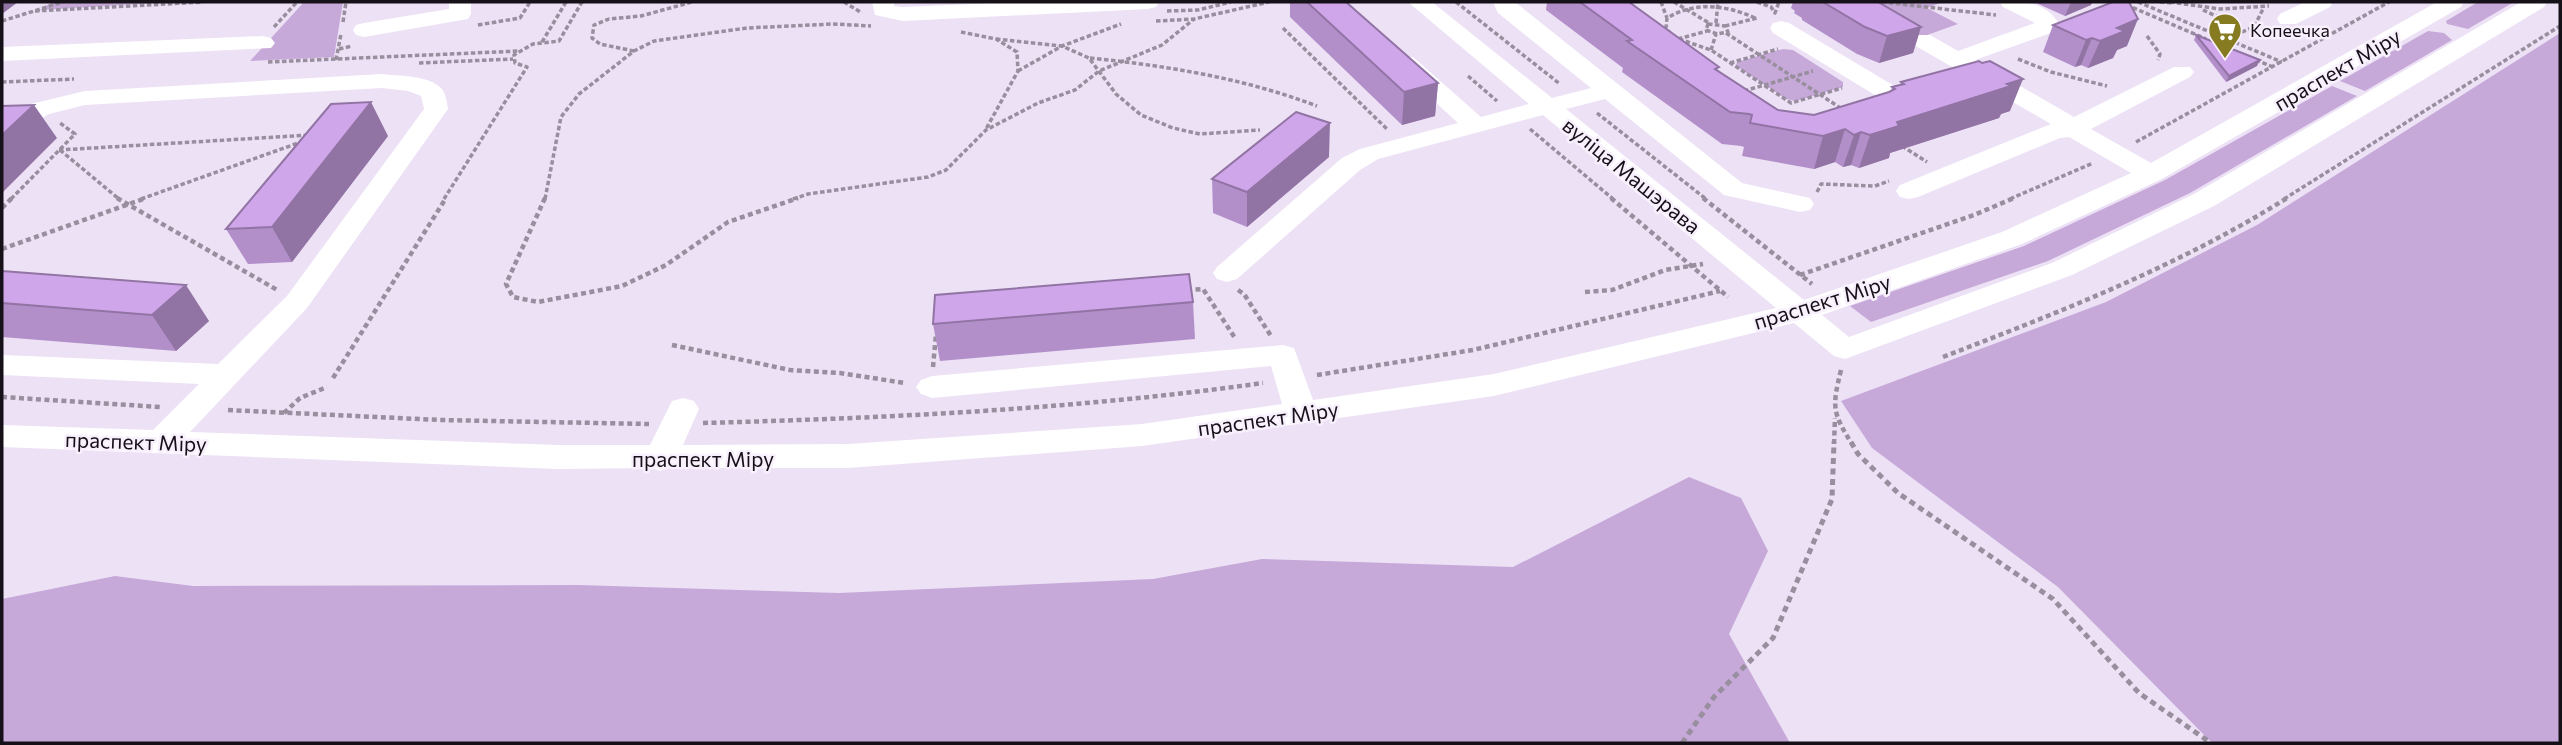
<svg xmlns="http://www.w3.org/2000/svg" width="2562" height="745" viewBox="0 0 2562 745" font-family="Commissioner,sans-serif">
<rect width="100%" height="100%" fill="#ede1f6"/>
<g fill="#c6a9d9">
<path d="M52,2H170L40,10Z"/>
<path d="M304,2H343L334,57L250,61Z"/>
<path d="M1850,2H1943L1927,8L1958,24L1916,39Z"/>
<path d="M2478,2H2514L2468,29L2447,24L2446,21Z"/>
<path d="M2428,31L2444,33L2452,40L2365,91L2340,81Z"/>
<path d="M2560,33V743H2212L2058,587L1872,448L1841,401L2106,302L2257,225Z"/>
<path d="M1783,49L1793,50L1843,82V87L1796,101L1786,99L1736,66L1737,62Z"/>
<path d="M2332,86L2357,96L2190,193L2048,261L1871,322L1850,306L2024,246L2165,180Z"/>
<path d="M1689,477L1741,498L1768,551L1729,634L1790,743H2V599L115,576L193,586L579,585L839,593L1153,579L1262,559L1513,567Z"/>
</g>
<g fill="none" stroke-linecap="round" stroke-linejoin="round">
<g stroke="#988e9e" stroke-width="3.5" stroke-dasharray="4.5 2.5" stroke-linecap="butt">
<path d="M844,2L862,13"/>
<path d="M1456,2L1560,84"/>
<path d="M1661,2L1667,18"/>
<path d="M1674,2L1709,23"/>
<path d="M1757,2L1771,7L1775,13L1779,2"/>
<path d="M1882,2L1996,15"/>
<path d="M2120,2L2206,39"/>
<path d="M2138,2L2282,62"/>
<path d="M2160,2L2172,3"/>
<path d="M2170,2L2220,9L2269,6"/>
<path d="M2203,10L2231,23L2241,32"/>
<path d="M35,11L203,2"/>
<path d="M1167,11L1198,10L1231,2"/>
<path d="M2,21L63,2"/>
<path d="M1156,21L1194,19L1269,2"/>
<path d="M343,22L346,2"/>
<path d="M1716,23L1718,2"/>
<path d="M1708,24L1725,26L1728,32L1717,34L1706,30Z"/>
<path d="M478,25L520,18L530,2"/>
<path d="M1725,26L1757,18"/>
<path d="M274,27L297,2"/>
<path d="M1283,28L1388,130"/>
<path d="M961,32L996,39L1017,52L1018,71L986,129"/>
<path d="M1726,33L1842,109"/>
<path d="M1671,34L1666,28L1667,18C1696,1 1726,5 1755,18"/>
<path d="M2147,36L2160,54L2158,60"/>
<path d="M996,39L1062,46L1089,58L1116,94L1141,115L1173,128L1200,134L1260,130"/>
<path d="M1678,39L1707,31"/>
<path d="M1679,39L1711,50L1791,103L1842,88"/>
<path d="M542,42L566,2"/>
<path d="M2216,43L2254,27L2263,9"/>
<path d="M339,49L352,46"/>
<path d="M1711,50L1716,34"/>
<path d="M634,51L600,44L592,38L594,25L609,19L641,16L692,2"/>
<path d="M1090,58C1168,66 1243,78 1317,106"/>
<path d="M2018,59L2051,72L2107,86"/>
<path d="M336,60L341,34"/>
<path d="M2256,60L2273,67"/>
<path d="M268,62L519,51"/>
<path d="M419,63L513,59"/>
<path d="M1730,63L1778,49"/>
<path d="M1018,71L1062,46L1121,24"/>
<path d="M1468,76L1497,101"/>
<path d="M2,82L74,79"/>
<path d="M1744,91L1813,71"/>
<path d="M1597,113L1706,199"/>
<path d="M1530,129L1613,199"/>
<path d="M2136,142L2389,2"/>
<path d="M1902,146L1927,162"/>
<path d="M59,150L310,135"/>
<path d="M60,150L119,199"/>
<path d="M1817,192L1821,184L1875,186L1889,181"/>
<path d="M11,199L75,134L60,123"/>
<path d="M141,199L301,142"/>
<path d="M444,199L527,67L515,63L514,55L533,44L559,41L582,2"/>
<path d="M545,199L561,117L579,94L634,51L654,41L747,28L833,24L871,26"/>
<path d="M793,199L808,194L928,177L946,170L986,130L1038,103L1075,90L1099,71L1162,45L1194,19"/>
<path d="M2010,199L2093,163"/>
<path d="M2284,199L2560,26"/>
</g>
<g stroke="#988e9e" stroke-width="4.5" stroke-dasharray="5 3.5" stroke-linecap="butt">
<path d="M117,198L279,291"/>
<path d="M545,198L506,284L513,297L538,302L622,286L666,265L728,222L798,198"/>
<path d="M1611,198L1728,297"/>
<path d="M1703,198L1812,284"/>
<path d="M2,208L12,198"/>
<path d="M2,249L146,198"/>
<path d="M1800,275L1974,215L2014,198"/>
<path d="M1187,290L1203,289L1235,338"/>
<path d="M1238,290L1244,294L1271,336"/>
<path d="M1585,292L1612,290L1665,270L1703,264"/>
<path d="M672,345L790,370L840,373L905,383"/>
<path d="M1943,357C2062,311 2179,266 2287,198"/>
<path d="M933,367L936,334"/>
<path d="M1841,370C1832,407 1832,412 1852,444"/>
<path d="M1317,375L1473,350L1720,291"/>
<path d="M333,378L446,198"/>
<path d="M2,397L160,407"/>
<path d="M228,410L440,420L649,424"/>
<path d="M284,413L300,398L327,387"/>
<path d="M703,423C891,418 1077,409 1263,383"/>
<path d="M1834,444L1835,418"/>
</g>
<g stroke="#988e9e" stroke-width="5" stroke-dasharray="6 4.5" stroke-linecap="butt">
<path d="M1851,442L1858,454L1898,493L2053,599L2139,693L2211,743"/>
<path d="M1682,743L1714,697L1773,638L1832,499L1834,442"/>
</g>
<g fill="#fff" fill-rule="evenodd">
<path d="M449,2H471V14L468,19L364,37L356,35L353,30L356,25L364,23L449,9Z"/>
<path d="M872,2H894V6L903,7L1018,2H1159L1156,7L1148,9L903,21L875,15Z"/>
<path d="M1408,2H1432L1552,98L1591,88L1498,13L1493,2H1515L1742,183L1810,198L1814,204L1810,210L1800,212L1724,195L1605,99L1566,109L1804,300L2002,232L2131,173L2069,137L2060,138L1918,197L1909,199L1900,197L1896,191L1900,185L2051,124L1914,45L1911,40L1914,35H1930L1958,51L2035,23L2003,7L2000,2C2023,2 2044,1 2058,22L2051,33L1975,60L2074,117L2174,67H2190L2194,72L2190,77L2091,129L2151,163L2437,2H2464L2461,7L2160,180L2022,244L1822,315L1849,337L2052,263L2194,194L2521,2H2547L2544,7L2214,206L2072,275L1845,359L1834,356L1794,323L1494,396L1142,446L848,468H668L660,471L652,468L558,469L2,447V425L153,430L199,384L2,375V355L218,364L287,296L424,109L421,96L408,91L382,88L85,105L49,114L11,135L2,138V120L31,104L85,91L382,74C399,76 428,75 441,88C446,93 447,103 448,109L307,308L190,432L558,445H650L672,401L683,398L694,401L699,409L683,445L848,444L1142,424L1282,404L1271,366L932,398L921,394L916,387L921,380L932,376L1283,345L1294,348L1313,400L1494,374L1776,308L1543,115L1378,159L1360,170L1237,279L1227,282L1217,279L1213,273L1217,267L1342,158L1360,149L1458,123L1397,67L1393,62L1397,57H1413L1481,117L1529,104Z"/>
<path d="M2305,2H2333L2330,7L2296,24H2280L2277,19L2280,14Z"/>
<path d="M1781,21L1789,23L1906,93L1909,98L1906,103L1897,105L1888,103L1773,33L1770,28L1773,23Z"/>
<path d="M263,36L271,38L275,43L271,48L2,61V47Z"/>
</g>
</g>
<g fill="#b38fca">
<path d="M1290,2H1346L1438,83L1435,116L1402,125L1290,17Z"/>
<path d="M1547,2H1629L1719,71L1778,110L1814,115L1891,91L1892,87L1900,85L1901,82L2010,111L2001,114L1999,118L1890,153L1889,158L1859,168L1851,165L1843,167L1835,162L1814,169L1742,156L1744,147L1741,146L1722,144L1622,72L1623,68L1546,10Z"/>
<path d="M1793,2H1878L1921,27L1913,53L1879,63L1857,54L1802,20V18L1794,13L1795,11L1791,8Z"/>
<path d="M2034,2H2092L2091,5L2065,16Z"/>
<path d="M2053,25L2127,46L2117,50L2113,58L2088,68L2081,65L2075,67L2043,52Z"/>
<path d="M2196,35L2257,66L2226,82L2194,40Z"/>
<path d="M388,136L292,262L248,264L226,229Z"/>
<path d="M1329,157L1247,227L1213,213L1212,179Z"/>
<path d="M2,271L209,321L176,351L2,337Z"/>
<path d="M1193,302L1195,339L940,361L933,324Z"/>
</g>
<g fill="#9274a4">
<path d="M2,2H18L2,14Z"/>
<path d="M2071,2H2092L2091,5L2065,16Z"/>
<path d="M2138,19L2127,46L2117,50L2113,58L2088,68L2100,41L2117,28Z"/>
<path d="M1921,27L1913,53L1879,63L1887,36Z"/>
<path d="M2092,38L2081,65L2075,67L2086,40Z"/>
<path d="M2260,60L2257,66L2226,82L2229,76Z"/>
<path d="M2023,79L2010,111L2001,114L1999,118L1890,153L1889,158L1859,168L1870,135L1897,122Z"/>
<path d="M1438,83L1435,116L1402,125L1404,92Z"/>
<path d="M371,102L388,136L292,262L272,227Z"/>
<path d="M34,105L57,138L2,193V135Z"/>
<path d="M1330,123L1329,157L1247,227V192Z"/>
<path d="M1845,129L1835,162L1814,169L1823,136Z"/>
<path d="M1861,132L1851,165L1843,167L1854,135Z"/>
<path d="M186,285L209,321L176,351L152,315Z"/>
</g>
<g fill="#d0a6eb" stroke="#9274a4" stroke-width="2">
<path d="M1307,2H1346L1438,83L1404,92Z"/>
<path d="M1580,2H1629L1719,67L1715,69L1778,110L1814,115L1889,92L1895,89L1892,87L1904,84L1901,82L1979,61L1982,63L1990,61L2023,79L2007,84L2011,86L1897,122L1899,126L1870,135L1861,132L1854,135L1845,129L1823,136L1750,123L1752,115L1749,114L1730,112L1627,41L1632,40Z"/>
<path d="M1823,2H1878L1921,27L1887,36L1865,27Z"/>
<path d="M2113,2H2129L2138,19L2117,28L2125,31L2100,41L2092,38L2086,40L2053,25Z"/>
<path d="M2196,35L2260,60L2229,76Z"/>
<path d="M371,102L272,227L226,229L331,104Z"/>
<path d="M34,105L2,135V106Z"/>
<path d="M1296,112L1330,123L1247,192L1212,179Z"/>
<path d="M2,271L186,285L152,315L2,303Z"/>
<path d="M1189,274L1193,302L933,324L935,295Z"/>
</g>
<defs>
<g id="supermarket-pin" transform="scale(1.75)"><path d="M0 17L-7.5 6A9.5 9.5 0 1 1 7.5 6Z" fill="#877b21" stroke="#f8f0fd"/><path d="M-6-5.5h2.5l.6 2H6L4.5 2H-2.5L-4.4-4H-6ZM-1.5 3.2a1.3 1.3 0 1 0 .1 0ZM3 3.2a1.3 1.3 0 1 0 .1 0Z" fill="#fff"/></g>
</defs>
<g fill-rule="evenodd">
<use href="#supermarket-pin" x="2225" y="30"/>
</g>
<g text-anchor="middle" dominant-baseline="central" stroke-width="5" stroke-linejoin="round" paint-order="stroke">
<g font-size="18" fill="#161118" stroke="#f8f0fd" text-anchor="start">
<text x="2250" y="30">Копеечка</text>
</g>
<g font-size="21" fill="#161118" stroke="#f8f0fd">
<text transform="translate(2337 69) rotate(-30)">праспект Міру</text>
<text transform="translate(1632 175) rotate(39)">вуліца Машэрава</text>
<text transform="translate(1822 301) rotate(-17)">праспект Міру</text>
<text transform="translate(1268 418) rotate(-8)">праспект Міру</text>
<text transform="translate(136 441) rotate(2)">праспект Міру</text>
<text x="703" y="458">праспект Міру</text>
</g>
</g>
<rect width="2562" height="745" fill="none" stroke="#161118" stroke-width="7"/>
</svg>
